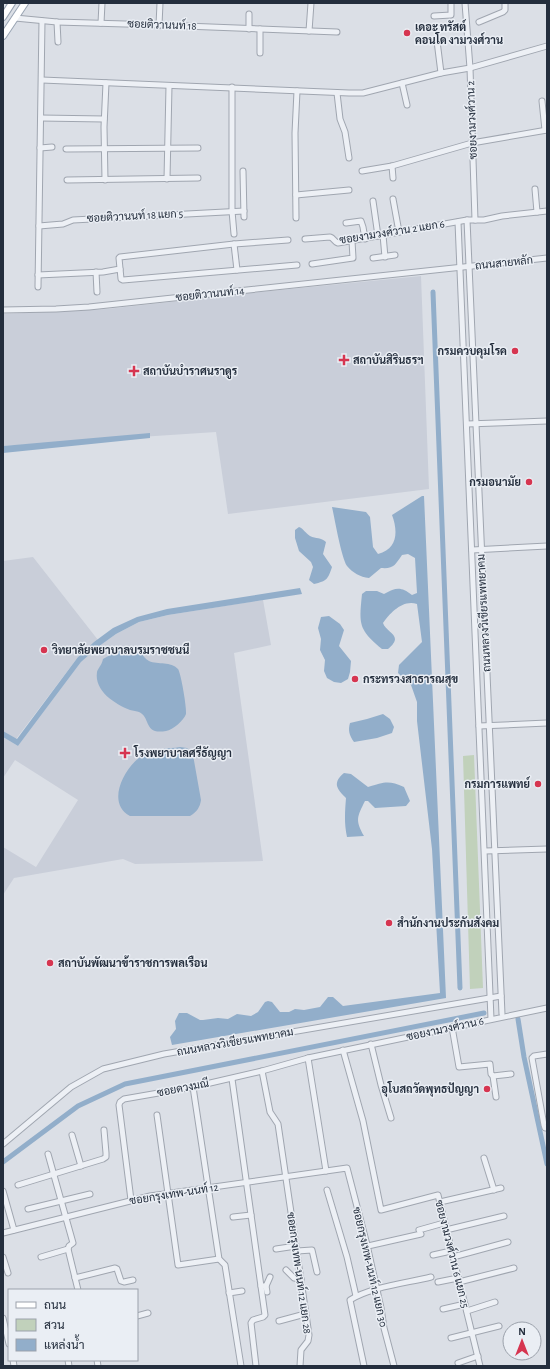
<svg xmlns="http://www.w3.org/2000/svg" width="550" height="1369" viewBox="0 0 550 1369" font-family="'Alegreya Sans',Sarabun,sans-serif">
<rect width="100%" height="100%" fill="#dbdfe6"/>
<g fill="#c9ced9">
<path d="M421,276L429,489L228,514L216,432L3,446V314L107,309L260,292Z"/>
<path d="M33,557L98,640L78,657L16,739L3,731V561Z"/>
<path d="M263,600L271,645L234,653L263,861L135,864L123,859L14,878L3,895V847L36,867L78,800L15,760L3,778V737L18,746L81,662L98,647L116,634L139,622L168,615Z"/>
</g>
<path fill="#c1d1bb" d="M474,755L483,988L470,989L463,756Z"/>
<g fill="#92aeca">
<path d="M150,433V438L3,453V446Z"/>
<path d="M422,496H424L446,998L172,1045L170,1037L176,1029L175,1021L179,1013H187L200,1020H203L218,1018L228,1019L237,1014L251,1016L258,1012L265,1002L268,1001L272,1002L280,1012H289L295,1009L304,1010L320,1007L328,997H333L343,1006L440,993L432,849L417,721V702L411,685L398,673L399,665L422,642L417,604C403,599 390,613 383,623C386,633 405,635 388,649H382C358,629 359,624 362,594L366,591H377L384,594C397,587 401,587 412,595L417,593L415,558L408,554L402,555C395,565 394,569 381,568L369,578C360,577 353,573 347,566C341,556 335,520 332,507L366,512L370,517L373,547L378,554C398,549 398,531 392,515Z"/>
<path d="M299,527C304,529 305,533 310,536C316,539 321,537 326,542L323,554L332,567C328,579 327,581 314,584L309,580L313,567L311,562L299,551L295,538V530Z"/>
<path d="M300,588L302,594L168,615L139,622L116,634L98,647L81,662L18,746L3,737V731L17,739L78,657L94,642L113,628L137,617L167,609Z"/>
<path d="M329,616L340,624L344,630L339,646L351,661L350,672L348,679L341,683L334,682L327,678L324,671L325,660L320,650L321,639L318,628L321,617Z"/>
<path d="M125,647C130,649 135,650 140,653C143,655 145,659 149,661C158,665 171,661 178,669C181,673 187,709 186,714C184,720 173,730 166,731C143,735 151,717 139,712C137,711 133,711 130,710C115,704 94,691 97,672C98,668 102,665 103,659L112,654L118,648Z"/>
<path d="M383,714L390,719L394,727L392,733L377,738L354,742C349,735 348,730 350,723L367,719Z"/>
<path d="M180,747L187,748L193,755L201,800C200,807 197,812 190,816H130C105,803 125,766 143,755C153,748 169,749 180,747Z"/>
<path d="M344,773L351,774L368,787C384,782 389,780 404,787L410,801L406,806L375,808L368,801H365C357,817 355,820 364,836L347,837C344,823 345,811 346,798C337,789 332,783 344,773Z"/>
</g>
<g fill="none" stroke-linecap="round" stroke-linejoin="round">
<g stroke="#92aeca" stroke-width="5">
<path d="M433,292L460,988"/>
<path d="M518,1019L524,1057L547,1164"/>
<path d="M3,1162L78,1106L125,1084L484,1013"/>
</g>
<g stroke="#a0a6b0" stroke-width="7">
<g id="minor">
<path d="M465,3L470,68L475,220"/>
<path d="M249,14V29"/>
<path d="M434,16L451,15V3"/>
<path d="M15,18L57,22L159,25L337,32"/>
<path d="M57,22L58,42"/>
<path d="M479,22L503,12L505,10V3"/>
<path d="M101,23L102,3"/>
<path d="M159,25L160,3"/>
<path d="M309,31L311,3"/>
<path d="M437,41L441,73"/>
<path d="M260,53V29"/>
<path d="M42,80L349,93H363L441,73L470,68L547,46"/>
<path d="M402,83L407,105"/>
<path d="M232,87V211L234,234"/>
<path d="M337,93L340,119L345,132L349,158"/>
<path d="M542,101L545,130"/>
<path d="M41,118L104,119"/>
<path d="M40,148L52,147"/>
<path d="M66,149L198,148"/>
<path d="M392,166L393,178"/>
<path d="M243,171L244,217"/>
<path d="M362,171L392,166L472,143L547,130"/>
<path d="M167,179L169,86"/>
<path d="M67,180L198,178"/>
<path d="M105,180L104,127L106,83"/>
<path d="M535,189L537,212"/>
<path d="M296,195L349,190"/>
<path d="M393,199L399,232"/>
<path d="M373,201L378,236"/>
<path d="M296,218L295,133L297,91"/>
<path d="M467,220L502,1014"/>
<path d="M458,222L491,1019"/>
<path d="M346,223L361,221L363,227L365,239"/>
<path d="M39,226L63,224L73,220L244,211"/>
<path d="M383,235L385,257"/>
<path d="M305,239L330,237L332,238L336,242L338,243L467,220H484L502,216L547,211"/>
<path d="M288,240L234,244L120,257L119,258L121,279L123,280L297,265"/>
<path d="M234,244L237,270"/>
<path d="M373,258L395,255"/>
<path d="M312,264L353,258L352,241"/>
<path d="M96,272L97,292"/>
<path d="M38,275L103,272L120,269"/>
<path d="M38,287L42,21"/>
<path d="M3,310L56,309L89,307L547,258"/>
<path d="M467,424L547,421"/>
<path d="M472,550L547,546"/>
<path d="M479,726L547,723"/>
<path d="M485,851L547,849"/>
<path d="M452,1027L459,1067L490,1064L491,1074L493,1076L511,1074"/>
<path d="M371,1044L381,1085L391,1118"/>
<path d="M343,1050L363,1121L381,1210L438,1195L480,1366"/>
<path d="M547,1054L534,1056L532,1058L544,1125L545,1128H547"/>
<path d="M308,1058L326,1171"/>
<path d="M262,1071L270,1112L278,1124L309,1335L308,1341L301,1350L300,1366"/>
<path d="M493,1076L496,1097"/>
<path d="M232,1079L265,1315L263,1317L253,1320L251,1323L256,1366"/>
<path d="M193,1087L219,1259L225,1265L241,1366"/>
<path d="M157,1115L178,1265L219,1259"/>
<path d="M72,1135L81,1166"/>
<path d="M3,1144L71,1087L103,1069L164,1054L501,996"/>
<path d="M48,1154L73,1243L69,1246L68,1249L78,1290"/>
<path d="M484,1158L494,1190"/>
<path d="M18,1185L103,1159L106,1157V1153L104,1130"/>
<path d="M327,1190L347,1257L356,1296"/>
<path d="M3,1191L14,1230"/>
<path d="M131,1200L119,1105L120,1102L124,1099L193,1087L262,1071L308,1058L547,1008"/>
<path d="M440,1202L501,1188"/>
<path d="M28,1209L90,1194"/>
<path d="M233,1217L251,1215"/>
<path d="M419,1230L444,1223"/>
<path d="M446,1230L504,1216"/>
<path d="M3,1233L150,1196L347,1168L367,1245L381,1308L384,1328L394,1366"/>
<path d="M368,1246L421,1234"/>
<path d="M276,1249L296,1246"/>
<path d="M297,1251L312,1250L317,1272"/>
<path d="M433,1255L451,1251"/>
<path d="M3,1257L8,1273"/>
<path d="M41,1257L68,1249"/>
<path d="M453,1257L508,1242"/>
<path d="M286,1270L294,1278L301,1279"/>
<path d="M75,1278L115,1268L117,1269L121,1281L124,1282L133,1280"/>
<path d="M438,1282L458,1278"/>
<path d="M459,1282L514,1268"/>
<path d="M261,1286H266L267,1292"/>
<path d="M266,1286L270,1277"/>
<path d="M229,1293L242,1291"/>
<path d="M443,1309L465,1304"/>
<path d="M467,1311L495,1302"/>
<path d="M137,1316L148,1313"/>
<path d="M3,1318L9,1344"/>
<path d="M279,1321L305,1314"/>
<path d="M451,1338L499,1326"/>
<path d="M13,1360L14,1366"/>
<path d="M68,1360L69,1366"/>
<path d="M97,1360L98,1366"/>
<path d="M458,1363L478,1356"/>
<path d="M364,1366L350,1300C370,1287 407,1283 431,1277"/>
</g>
</g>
<g stroke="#99a4b3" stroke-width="8">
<g id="major">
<path d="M3,17L12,3"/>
<path d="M3,36L25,3"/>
</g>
</g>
<use href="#minor" stroke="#edf0f5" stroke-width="5"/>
<use href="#major" stroke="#fff" stroke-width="6"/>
</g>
<g fill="#d63550" stroke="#eaeef4" stroke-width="1.5">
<circle cx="407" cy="33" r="4"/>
<circle cx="515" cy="351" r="4"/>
<path d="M342 354h4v4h4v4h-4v4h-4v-4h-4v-4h4z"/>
<path d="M132 365h4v4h4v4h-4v4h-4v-4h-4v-4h4z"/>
<circle cx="529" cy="482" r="4"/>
<circle cx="44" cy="650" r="4"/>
<circle cx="355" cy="679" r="4"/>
<path d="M123 747h4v4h4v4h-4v4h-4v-4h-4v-4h4z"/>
<circle cx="538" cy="784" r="4"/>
<circle cx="389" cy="923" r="4"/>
<circle cx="50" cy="963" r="4"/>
<circle cx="487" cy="1089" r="4"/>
</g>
<g text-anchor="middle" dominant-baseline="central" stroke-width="3" stroke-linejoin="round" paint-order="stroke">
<g font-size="11" fill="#242e3d" stroke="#eaeef4">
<text transform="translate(162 25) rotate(2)">ซอยติวานนท์ 18</text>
<text transform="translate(472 120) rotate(-92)">ซอยงามวงศ์วาน 2</text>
<text transform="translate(135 216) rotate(-3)">ซอยติวานนท์ 18 แยก 5</text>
<text transform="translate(392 232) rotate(-9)">ซอยงามวงศ์วาน 2 แยก 6</text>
<text transform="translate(504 263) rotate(-6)">ถนนสายหลัก</text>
<text transform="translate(210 294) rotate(-6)">ซอยติวานนท์ 14</text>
<text transform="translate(484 613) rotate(-93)">ถนนหลวงวิเชียรแพทยาคม</text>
<text transform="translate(445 1029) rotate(-12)">ซอยงามวงศ์วาน 6</text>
<text transform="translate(235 1042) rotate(-10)">ถนนหลวงวิเชียรแพทยาคม</text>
<text transform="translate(183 1088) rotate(-11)">ซอยดวงมณี</text>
<text transform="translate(174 1194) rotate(-9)">ซอยกรุงเทพ-นนท์ 12</text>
<text transform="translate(452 1254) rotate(76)">ซอยงามวงศ์วาน 6 แยก 25</text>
<text transform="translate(370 1267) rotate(77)">ซอยกรุงเทพ-นนท์ 12 แยก 30</text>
<text transform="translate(299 1273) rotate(82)">ซอยกรุงเทพ-นนท์ 12 แยก 28</text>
</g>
<g font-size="11" font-weight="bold" fill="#242e3d" stroke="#eaeef4" text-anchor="start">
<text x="415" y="27">เดอะ ทรัสต์<tspan x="415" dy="13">คอนโด งามวงศ์วาน</tspan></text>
<text x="507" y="351" text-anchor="end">กรมควบคุมโรค</text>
<text x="353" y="360">สถาบันสิรินธรฯ</text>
<text x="143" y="371">สถาบันบำราศนราดูร</text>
<text x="521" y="482" text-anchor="end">กรมอนามัย</text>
<text x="52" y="650">วิทยาลัยพยาบาลบรมราชชนนี</text>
<text x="363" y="679">กระทรวงสาธารณสุข</text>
<text x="134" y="753">โรงพยาบาลศรีธัญญา</text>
<text x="530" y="784" text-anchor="end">กรมการแพทย์</text>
<text x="397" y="923">สำนักงานประกันสังคม</text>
<text x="58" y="963">สถาบันพัฒนาข้าราชการพลเรือน</text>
<text x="479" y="1089" text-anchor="end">อุโบสถวัดพุทธปัญญา</text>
</g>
</g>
<rect width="550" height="1369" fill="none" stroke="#242e3d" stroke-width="8"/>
<rect x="8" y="1289" width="130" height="72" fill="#eaeef4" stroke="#9ba1ab"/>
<rect x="16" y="1302" width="20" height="6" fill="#ffffff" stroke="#9ba1ab"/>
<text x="44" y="1309" font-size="12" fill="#242e3d">ถนน</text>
<rect x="16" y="1319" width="20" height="12" fill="#c1d1bb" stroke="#9ba1ab"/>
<text x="44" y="1329" font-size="12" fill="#242e3d">สวน</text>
<rect x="16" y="1339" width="20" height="12" fill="#92aeca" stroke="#9ba1ab"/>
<text x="44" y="1349" font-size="12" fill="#242e3d">แหล่งน้ำ</text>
<g transform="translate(522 1341)"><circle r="19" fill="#eaeef4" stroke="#9ba1ab"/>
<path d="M0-3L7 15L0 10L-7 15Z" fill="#d63550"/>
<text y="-6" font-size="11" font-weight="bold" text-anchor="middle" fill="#242e3d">N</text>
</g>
</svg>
